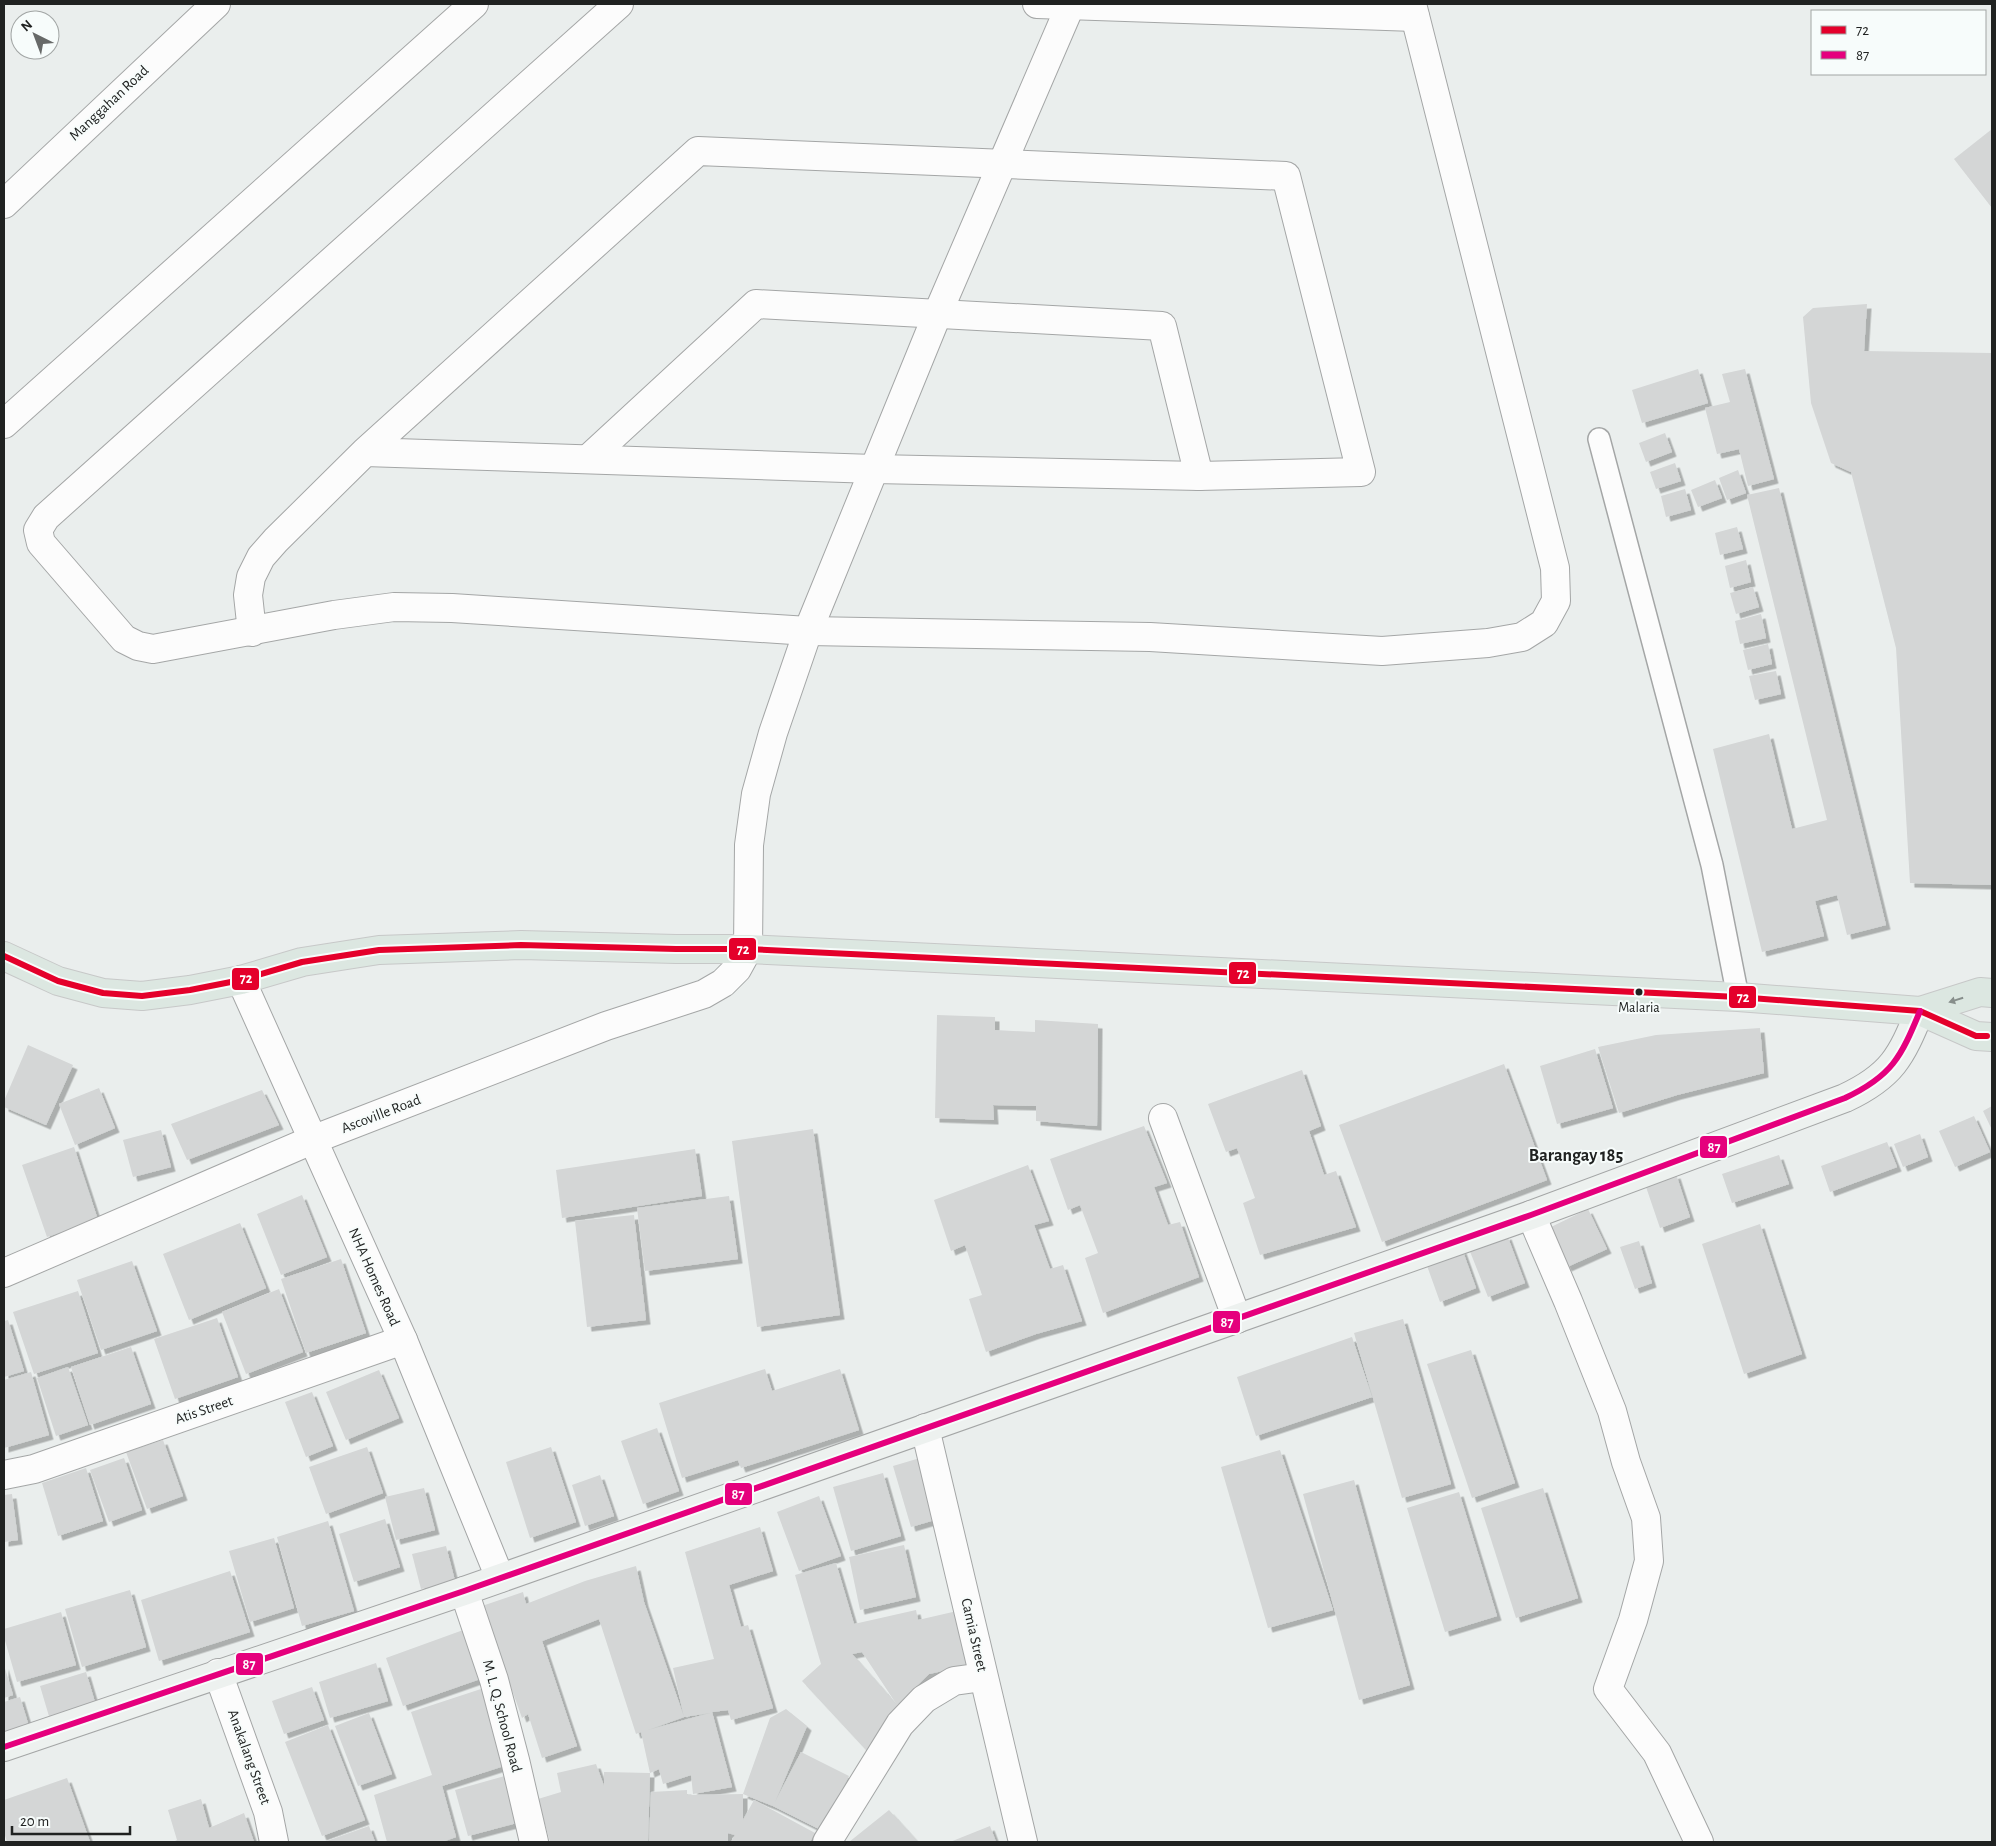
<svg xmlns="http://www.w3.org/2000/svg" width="1996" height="1846" viewBox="0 0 1996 1846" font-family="'Alegreya Sans',sans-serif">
<defs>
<filter id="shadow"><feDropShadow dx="4.5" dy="4.5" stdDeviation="0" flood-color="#0004"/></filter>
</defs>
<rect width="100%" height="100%" fill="#eaeeed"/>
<g fill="#d4d6d6" fill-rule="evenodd" filter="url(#shadow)">
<path d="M1992,129V208L1954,159Z"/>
<path d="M1867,304L1864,351L1992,353V885L1910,883L1896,648L1851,472L1831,463L1811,403L1803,317L1813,308Z"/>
<path d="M1698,369L1708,403L1642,423L1632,390Z"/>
<path d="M1745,369L1774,479L1748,486L1739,449L1717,454L1705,408L1730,402L1722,374Z"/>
<path d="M1665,433L1672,452L1646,462L1639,443Z"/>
<path d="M1675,463L1681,481L1656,489L1650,472Z"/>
<path d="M1738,470L1746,493L1727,500L1719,478Z"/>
<path d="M1715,480L1722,498L1698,507L1691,490Z"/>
<path d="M1779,488L1886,925L1847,935L1837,895L1815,901L1824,936L1762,952L1713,749L1769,734L1792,829L1827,820L1747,495Z"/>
<path d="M1685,489L1691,510L1666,517L1661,496Z"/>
<path d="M1737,527L1743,549L1720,555L1715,533Z"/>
<path d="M1746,560L1751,582L1730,588L1725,566Z"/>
<path d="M1753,587L1759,607L1736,614L1730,593Z"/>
<path d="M1761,614L1766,638L1740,644L1735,621Z"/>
<path d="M1768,644L1772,664L1748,670L1743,650Z"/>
<path d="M1776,671L1781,694L1755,700L1749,676Z"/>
<path d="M937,1015L995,1017V1030L1035,1032V1020L1098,1024L1097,1126L1036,1121V1106L993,1105L994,1120L935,1118Z"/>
<path d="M1760,1028L1764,1073L1677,1095L1619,1113L1598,1047L1656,1035Z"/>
<path d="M28,1045L73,1065L46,1125L4,1107V1101Z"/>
<path d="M1595,1049L1613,1108L1557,1124L1540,1066Z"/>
<path d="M1504,1064L1547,1180L1382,1242L1339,1125Z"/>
<path d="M1302,1070L1321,1126L1309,1131L1324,1175L1336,1171L1356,1227L1260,1255L1243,1203L1255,1198L1237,1148L1226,1152L1208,1104Z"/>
<path d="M99,1088L115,1128L75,1145L59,1104Z"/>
<path d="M262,1090L279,1125L187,1160L171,1124Z"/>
<path d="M1992,1106V1130L1983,1111Z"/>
<path d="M1974,1116L1990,1152L1955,1167L1939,1131Z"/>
<path d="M1144,1126L1167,1183L1154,1187L1168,1225L1180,1222L1199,1277L1103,1313L1085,1258L1098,1253L1080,1205L1068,1210L1050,1159Z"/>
<path d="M813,1129L840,1315L757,1327L732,1141Z"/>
<path d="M161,1130L171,1167L133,1177L123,1140Z"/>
<path d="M1920,1134L1928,1157L1903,1167L1894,1144Z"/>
<path d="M1887,1142L1897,1167L1830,1192L1821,1166Z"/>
<path d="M74,1147L98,1220L47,1237L22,1165Z"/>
<path d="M695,1149L702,1196L562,1218L556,1170Z"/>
<path d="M1779,1155L1789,1184L1732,1203L1722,1174Z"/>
<path d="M1028,1165L1049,1221L1034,1225L1050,1269L1063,1265L1082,1321L1036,1334L986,1352L969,1299L982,1295L965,1245L951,1251L934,1200Z"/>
<path d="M1676,1174L1690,1217L1660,1228L1645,1184Z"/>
<path d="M302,1195L327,1257L281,1275L257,1214Z"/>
<path d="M729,1196L738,1259L645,1271L637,1208Z"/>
<path d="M1588,1209L1607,1249L1567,1267L1549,1228Z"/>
<path d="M634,1215L646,1320L587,1327L575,1221Z"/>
<path d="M240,1223L266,1288L189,1320L163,1254Z"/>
<path d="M1760,1224L1802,1354L1744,1374L1702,1244Z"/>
<path d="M1507,1235L1525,1283L1488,1297L1469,1249Z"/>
<path d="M1639,1241L1652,1283L1635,1289L1620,1247Z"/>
<path d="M1462,1249L1476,1288L1440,1302L1426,1263Z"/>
<path d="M341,1259L366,1333L306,1353L281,1279Z"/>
<path d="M132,1261L157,1331L101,1350L77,1280Z"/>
<path d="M279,1289L303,1352L246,1374L222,1312Z"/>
<path d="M78,1291L98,1353L34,1374L13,1312Z"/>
<path d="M217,1318L238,1377L175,1399L154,1339Z"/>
<path d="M1403,1319L1451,1484L1402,1498L1354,1333Z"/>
<path d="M8,1320L24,1371L4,1377V1321Z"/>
<path d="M1352,1337L1372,1397L1256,1436L1237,1377Z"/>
<path d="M131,1347L151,1404L90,1425L71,1367Z"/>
<path d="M1471,1350L1515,1483L1472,1498L1427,1364Z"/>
<path d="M68,1367L88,1425L56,1436L37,1378Z"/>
<path d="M765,1369L772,1391L840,1369L859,1430L741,1468L738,1460L682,1478L659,1403Z"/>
<path d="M379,1370L399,1418L346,1440L326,1392Z"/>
<path d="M31,1372L49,1435L4,1448V1380Z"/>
<path d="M312,1392L333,1446L306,1457L285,1402Z"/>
<path d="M657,1428L679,1491L643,1504L621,1441Z"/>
<path d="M163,1440L183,1496L147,1509L126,1452Z"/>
<path d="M367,1447L383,1493L326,1514L309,1467Z"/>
<path d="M551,1447L576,1522L530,1538L506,1462Z"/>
<path d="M1280,1450L1333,1610L1268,1628L1221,1467Z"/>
<path d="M124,1458L142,1510L109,1522L90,1470Z"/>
<path d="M920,1458L938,1519L911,1527L893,1466Z"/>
<path d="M86,1468L103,1521L58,1536L42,1483Z"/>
<path d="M883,1473L901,1536L851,1551L833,1487Z"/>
<path d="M600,1475L614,1516L585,1526L572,1485Z"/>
<path d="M1354,1480L1410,1685L1359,1700L1303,1494Z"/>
<path d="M424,1488L435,1530L396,1540L385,1497Z"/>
<path d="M1543,1488L1578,1598L1516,1618L1481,1508Z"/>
<path d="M1459,1492L1497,1616L1445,1632L1407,1508Z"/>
<path d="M12,1494L18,1540L4,1542V1495Z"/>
<path d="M819,1496L841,1556L799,1571L777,1512Z"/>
<path d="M385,1519L400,1567L354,1582L339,1534Z"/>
<path d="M328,1521L354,1611L302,1626L277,1537Z"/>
<path d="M760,1527L773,1571L729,1585L741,1627L748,1625L773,1708L731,1720L728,1710L712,1712L732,1787L693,1794L691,1775L663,1784L659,1769L650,1773L648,1842H550L538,1799L561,1792L557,1773L596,1764L604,1786V1772L650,1773L641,1732L636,1734L599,1619L542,1641L577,1746L542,1758L528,1714L522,1718L482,1606L523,1592L526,1604L585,1581L636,1566L644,1602L684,1717L673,1668L714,1659L685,1552ZM710,1713L648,1730L684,1717Z"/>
<path d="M274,1538L294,1608L250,1622L229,1551Z"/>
<path d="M904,1545L916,1597L860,1610L849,1557Z"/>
<path d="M446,1546L455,1581L421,1589L412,1554Z"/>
<path d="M836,1563L854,1624L916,1610L918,1620L957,1611L969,1665L929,1674L897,1705L900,1708L867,1751L802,1681L821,1664L795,1575ZM862,1652L897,1705L852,1654Z"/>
<path d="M230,1571L250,1632L159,1661L141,1600Z"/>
<path d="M130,1590L146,1647L82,1667L65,1609Z"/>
<path d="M61,1612L76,1665L17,1682L4,1637V1629Z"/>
<path d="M466,1629L483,1678L403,1706L386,1658Z"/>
<path d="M376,1663L388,1701L330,1718L319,1682Z"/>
<path d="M4,1665L13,1695L4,1698Z"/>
<path d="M86,1672L97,1709L51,1723L40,1686Z"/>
<path d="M312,1687L324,1720L284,1734L272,1701Z"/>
<path d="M484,1688L510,1764L442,1786L456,1837L442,1842H387L374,1795L432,1775L411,1712Z"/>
<path d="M20,1697L31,1733L4,1742V1702Z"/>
<path d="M786,1709L807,1726L775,1802L801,1752L849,1776L821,1830L773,1806L743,1794L770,1718Z"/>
<path d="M369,1713L392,1774L358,1786L335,1726Z"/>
<path d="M328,1725L365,1820L322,1836L285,1742Z"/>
<path d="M512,1774L524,1821L468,1836L455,1790Z"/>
<path d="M67,1778L90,1842H7L4,1832V1800Z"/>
<path d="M687,1790V1795L743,1794V1820L754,1800L815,1833L810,1842H731L735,1835L728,1833V1842H649L651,1792Z"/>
<path d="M201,1799L209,1828L244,1813L254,1842H173L177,1840L168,1810Z"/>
<path d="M889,1810L918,1842H849Z"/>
<path d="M369,1826L375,1842H324Z"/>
<path d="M990,1826L996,1842H950Z"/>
</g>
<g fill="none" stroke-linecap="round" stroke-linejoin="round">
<g stroke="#a4a6a6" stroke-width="24">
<path id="service" d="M1599,439L1712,865L1738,997"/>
</g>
<g stroke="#a4a6a6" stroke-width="30">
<g id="minor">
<path d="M619,4L46,517L38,530L41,543L124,639L138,646L153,649L334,615L394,607L452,608L808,631L1150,637L1382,651L1488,643L1522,637L1544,623L1556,601L1555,568L1412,4"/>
<path d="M1037,4L1415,17"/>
<path d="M4,204L216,4"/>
<path d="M4,424L474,4"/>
<path d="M588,459L756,304L1162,326L1199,476"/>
<path d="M252,632L248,595L251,577L261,557L276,540L365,452L698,151L1286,176L1361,472L1199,476L874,469L365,452"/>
<path d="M1163,1118L1237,1319"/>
<path d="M1531,1215L1568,1301L1612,1411L1626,1462L1646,1518L1649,1561L1633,1620L1608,1689L1657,1753L1699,1842"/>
<path d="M4,1273L312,1140L606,1026L704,994L723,983L737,969L748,949L749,845L756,794L773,733L808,631L937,315L1071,4"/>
<path d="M925,1428L1023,1842"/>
<path d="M4,1475L34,1469L403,1340"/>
<path d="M464,1591L494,1680L515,1760L534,1842"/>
<path d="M218,1673L268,1812L274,1842"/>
<path d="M827,1842L900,1724L924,1699L954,1681L983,1677"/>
</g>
</g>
<g stroke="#a4a6a6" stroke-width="30">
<path id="tertiary" d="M241,980L403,1340L500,1578"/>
</g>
<g stroke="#a4a6a6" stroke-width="30">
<path id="secondary" d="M4,1747L464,1591L1531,1215L1845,1098C1892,1076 1901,1057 1920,1011"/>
</g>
<g stroke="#c7c8c8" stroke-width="30">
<g id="primary">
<path d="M4,956L58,981L103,993L142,996L190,990L241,980L302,962L379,950L521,945L676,949H748L1738,997L1920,1011L1976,1036L1992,1037"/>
<path d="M1920,1011L1980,992L1992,993"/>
</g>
</g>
<use href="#service" stroke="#fcfcfc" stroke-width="21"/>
<use href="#minor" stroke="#fcfcfc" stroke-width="28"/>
<use href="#tertiary" stroke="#fcfcfc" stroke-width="28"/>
<use href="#secondary" stroke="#edf1ef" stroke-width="28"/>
<use href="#primary" stroke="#dce7e1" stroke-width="28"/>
<g stroke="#f7fcfb" stroke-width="10">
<path id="bus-1" d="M4,956L58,981L103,993L142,996L190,990L241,980L302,962L379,950L521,945L676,949H748L1738,997L1920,1011L1976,1036H1987"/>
</g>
<g stroke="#f7fcfb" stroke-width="10">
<path id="bus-2" d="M4,1747L464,1591L1531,1215L1845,1098C1892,1076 1901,1057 1920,1011"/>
</g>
<use href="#bus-1" stroke="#e4002b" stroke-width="6"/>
<use href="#bus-2" stroke="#e5007d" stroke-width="6"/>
</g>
<defs><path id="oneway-solid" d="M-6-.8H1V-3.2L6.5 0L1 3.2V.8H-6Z" transform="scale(1.25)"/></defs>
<use fill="#878e8b" href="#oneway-solid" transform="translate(1956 1000) rotate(163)"/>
<circle fill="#202221" stroke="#f7fcfb" stroke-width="2" cx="1639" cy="992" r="4.5"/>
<g text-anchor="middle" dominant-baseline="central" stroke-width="4" stroke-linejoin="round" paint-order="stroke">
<g font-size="14" fill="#202221" stroke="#f7fcfb">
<text x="1639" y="1008">Malaria</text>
</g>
<g font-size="15" fill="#202221" stroke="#f7fcfb">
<text transform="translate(109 103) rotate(-43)">Manggahan Road</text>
<text transform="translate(381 1114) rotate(-21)">Ascoville Road</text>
<text transform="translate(374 1277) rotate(66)">NHA Homes Road</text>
<text transform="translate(204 1410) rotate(-19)">Atis Street</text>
<text transform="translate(974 1635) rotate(77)">Camia Street</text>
<text transform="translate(502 1716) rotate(75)">M. L. Q. School Road</text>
<text transform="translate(249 1757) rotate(70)">Anakalang Street</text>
</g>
<g font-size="18" font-weight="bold" fill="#202221" stroke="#f7fcfb">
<text x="1576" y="1156">Barangay 185</text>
</g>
</g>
<g stroke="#f7fcfb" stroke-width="2">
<rect x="728" y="937" width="29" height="24" rx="5" fill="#e4002b"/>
<rect x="1228" y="961" width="29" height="24" rx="5" fill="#e4002b"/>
<rect x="231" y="967" width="29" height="24" rx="5" fill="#e4002b"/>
<rect x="1728" y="985" width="29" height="24" rx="5" fill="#e4002b"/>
<rect x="1699" y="1135" width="29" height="24" rx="5" fill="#e5007d"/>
<rect x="1212" y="1310" width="29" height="24" rx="5" fill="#e5007d"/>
<rect x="724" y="1482" width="29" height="24" rx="5" fill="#e5007d"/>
<rect x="235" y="1652" width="29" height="24" rx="5" fill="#e5007d"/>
</g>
<g font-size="14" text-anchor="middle" font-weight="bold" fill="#fff">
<text x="743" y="954">72</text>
<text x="1243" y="978">72</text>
<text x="246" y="983">72</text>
<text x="1743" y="1002">72</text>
<text x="1714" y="1152">87</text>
<text x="1227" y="1327">87</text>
<text x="738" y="1499">87</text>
<text x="249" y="1669">87</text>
</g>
<rect width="1996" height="1846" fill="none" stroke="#202221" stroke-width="10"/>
<rect x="1811" y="10" width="175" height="65" fill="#f7fcfb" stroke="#a1a5a4"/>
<rect x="1821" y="26" width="25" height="8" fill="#e4002b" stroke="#a1a5a4"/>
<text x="1856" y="35" font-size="15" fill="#202221">72</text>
<rect x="1821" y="51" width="25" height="8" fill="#e5007d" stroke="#a1a5a4"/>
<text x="1856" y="60" font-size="15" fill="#202221">87</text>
<g transform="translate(35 35) rotate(318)"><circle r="24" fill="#f7fcfb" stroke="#a1a5a4"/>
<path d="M0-4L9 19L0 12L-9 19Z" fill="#676968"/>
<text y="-8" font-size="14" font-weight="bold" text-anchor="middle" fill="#202221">N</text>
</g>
<path d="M12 1826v8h118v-8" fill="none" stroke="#202221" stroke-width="2.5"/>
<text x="20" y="1826" font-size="15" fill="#202221" stroke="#f7fcfb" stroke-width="4" paint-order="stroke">20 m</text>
</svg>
